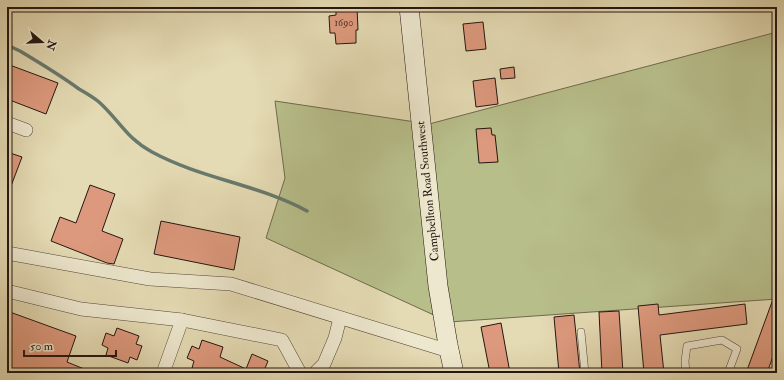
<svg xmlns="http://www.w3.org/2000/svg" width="784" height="380" viewBox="0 0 784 380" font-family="'IM FELL Double Pica',serif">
<rect width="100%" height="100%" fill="#e4dab3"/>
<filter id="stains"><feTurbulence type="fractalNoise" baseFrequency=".005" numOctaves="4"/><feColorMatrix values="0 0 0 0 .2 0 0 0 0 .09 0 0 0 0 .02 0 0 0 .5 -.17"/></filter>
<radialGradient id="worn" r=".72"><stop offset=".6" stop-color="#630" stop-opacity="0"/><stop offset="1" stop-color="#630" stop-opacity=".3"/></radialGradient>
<path fill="#b7be8a" stroke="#6e6a4e" d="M777,32V299L449,322L266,238L285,178L275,101L429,124Z"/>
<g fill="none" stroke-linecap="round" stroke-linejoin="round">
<path stroke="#68796c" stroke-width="3.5" d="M7,45L20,51C40,63 60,75 79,89C86,93 93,97 99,102C119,120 127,139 152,152C202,179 257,184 307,211"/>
</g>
<g fill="#dd997d" stroke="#241611">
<path d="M336,7H357L358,30H356V43L336,44L335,33H330L329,16L336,15Z"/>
<path d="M483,22L486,49L466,51L463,24Z"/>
<path d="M7,64L58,83L46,114L7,99Z"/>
<path d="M514,67L515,78L501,79L500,69Z"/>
<path d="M495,78L498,104L476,107L473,81Z"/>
<path d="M491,128L492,135H495L498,162L479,163L476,129Z"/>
<path d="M7,152L22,157L8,194H7Z"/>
<path d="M90,185L115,194L102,231L123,239L114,264L107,263L51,241L60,217L76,223Z"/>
<path d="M161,221L240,237L234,270L154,254Z"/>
<path d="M776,291H777V345L767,373H746Z"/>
<path d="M658,304L659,315L745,304L747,324L660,335L664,373H644L638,306Z"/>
<path d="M7,311L76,336L67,362L94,373H7Z"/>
<path d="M619,311L623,373H602L599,312Z"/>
<path d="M574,315L580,373H559L554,317Z"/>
<path d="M501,323L510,373H490L481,327Z"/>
<path d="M117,328L139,336L136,344L142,346L137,360L130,357L128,363L106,355L108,348L102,345L106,333L114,336Z"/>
<path d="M202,340L223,347L220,357L246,369L252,354L268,361L263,373H228L217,369L215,373H206L192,368L194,361L187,358L192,346L199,349Z"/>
</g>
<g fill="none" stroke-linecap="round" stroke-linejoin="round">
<g stroke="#54473a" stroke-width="8">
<g id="lane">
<path d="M581,332L585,373"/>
<path d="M686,373L685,361L687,346L722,340L737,349L728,373"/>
</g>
</g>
<g stroke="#54473a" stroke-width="14">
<g id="street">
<path d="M7,123L26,130"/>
<path d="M7,253L150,279L231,284L449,351"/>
<path d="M7,291L81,309L182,320L282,340L300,373"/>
<path d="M163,373L182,320"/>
<path d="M315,373L324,364L335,338L340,318"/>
</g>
</g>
<g stroke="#241611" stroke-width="20">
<path id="secondary" d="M409,7L438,286L448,345L454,373"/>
</g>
<use href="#lane" stroke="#ede7ce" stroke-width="7"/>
<use href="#street" stroke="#ede7ce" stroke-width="13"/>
<use href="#secondary" stroke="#ede7ce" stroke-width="19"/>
</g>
<g text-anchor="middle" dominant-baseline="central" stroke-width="3" stroke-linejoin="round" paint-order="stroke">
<g font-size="10" fill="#52372c">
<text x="344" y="23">1690</text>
</g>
<g font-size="12" fill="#241611" stroke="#ede7ce">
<text transform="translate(428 191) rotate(-96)">Campbellton Road Southwest</text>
</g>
</g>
<rect width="784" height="380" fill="none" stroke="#e4dab3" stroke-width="24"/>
<rect x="8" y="8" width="768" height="364" fill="none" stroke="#241611" stroke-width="2"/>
<rect x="12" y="12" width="760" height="356" fill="none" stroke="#241611"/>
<g transform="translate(42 42) rotate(109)" stroke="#ede7ce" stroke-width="3" paint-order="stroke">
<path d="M0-3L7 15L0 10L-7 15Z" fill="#241611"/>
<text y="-6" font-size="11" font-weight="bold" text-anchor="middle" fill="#241611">N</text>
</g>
<path d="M24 350v6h92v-6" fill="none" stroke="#241611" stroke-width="2"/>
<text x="30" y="350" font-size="12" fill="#241611" stroke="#ede7ce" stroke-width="3" paint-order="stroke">50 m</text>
<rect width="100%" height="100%" filter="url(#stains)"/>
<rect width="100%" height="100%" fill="url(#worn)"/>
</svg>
